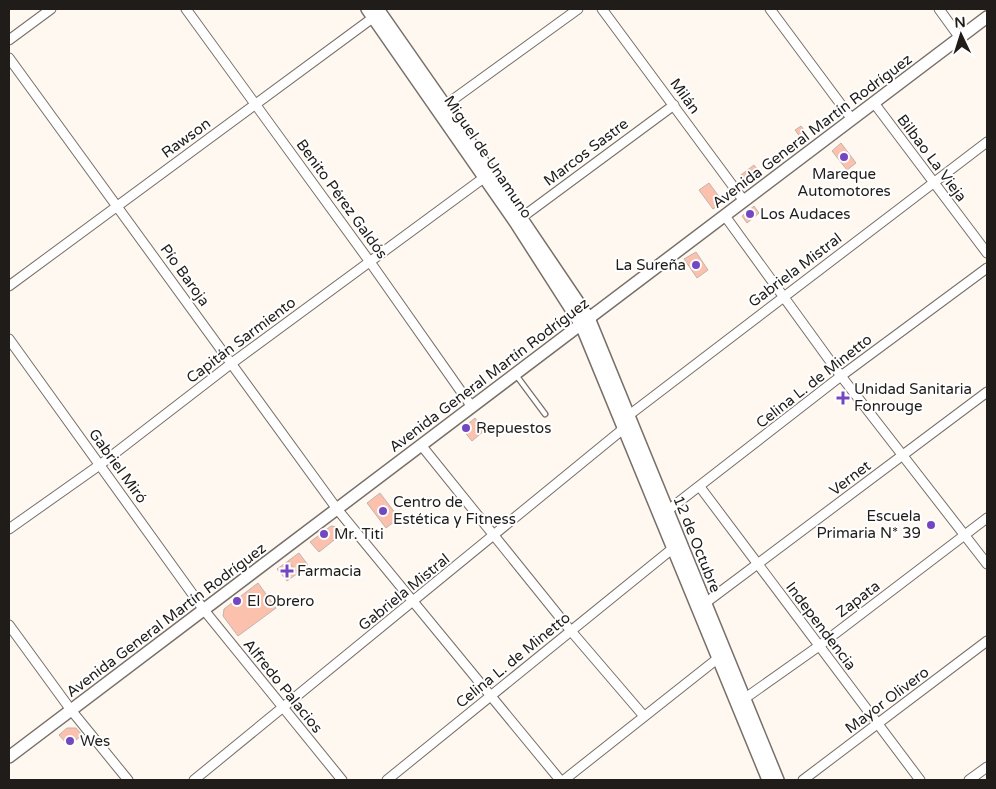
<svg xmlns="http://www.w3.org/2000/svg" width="996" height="789" viewBox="0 0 996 789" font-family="'Varela Round',sans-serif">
<rect width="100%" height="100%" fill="#fff8f1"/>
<g fill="#fcc1ad" stroke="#c0b4b0">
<path d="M801,126L809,137L803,141L795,130Z"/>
<path d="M841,143L856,163L847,170L832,151Z"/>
<path d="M754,165L760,173L747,183L741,175Z"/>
<path d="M709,183L723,202L713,209L699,190Z"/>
<path d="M754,206L759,213L747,223L742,216Z"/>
<path d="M696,252L708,270L697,278L684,259Z"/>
<path d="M475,418L485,430L472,441L462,429Z"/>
<path d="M380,493L399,518L386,528L367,503Z"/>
<path d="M331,526L338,527L343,533L319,552L310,542Z"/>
<path d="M299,553L308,565L298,573L288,561Z"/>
<path d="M288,561L298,573L287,581L277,569Z"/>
<path d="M258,583L276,608L238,636L223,616L224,609Z"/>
<path d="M67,728H76L82,735L69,746L59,735Z"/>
</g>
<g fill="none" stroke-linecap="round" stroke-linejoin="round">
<g stroke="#776f68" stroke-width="7">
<path id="lane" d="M516,375L545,414"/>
</g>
<g stroke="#776f68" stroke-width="11">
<g id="street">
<path d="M186,9L370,262L472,407"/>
<path d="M602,9L744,201"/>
<path d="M770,9L851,118"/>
<path d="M939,9L960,38"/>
<path d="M9,40L51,9"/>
<path d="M9,58L337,509L560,780"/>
<path d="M874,103L987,253"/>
<path d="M440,109L578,9"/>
<path d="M725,216L841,376L987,564"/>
<path d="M517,221L674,105"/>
<path d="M9,286L378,14"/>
<path d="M9,339L204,610L342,780"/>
<path d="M624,419L987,142"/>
<path d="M421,445L571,631L643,715"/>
<path d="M700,487L920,780"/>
<path d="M662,512L667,511L841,376L987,268"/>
<path d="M9,529L101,464L232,363L489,174"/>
<path d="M704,604L987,392"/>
<path d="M9,625L71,710L128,780"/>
<path d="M744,699L819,646L987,518"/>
<path d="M194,780L628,425"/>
<path d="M387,780L672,549L679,547"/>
<path d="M564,780L717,659"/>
<path d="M803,780L987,641"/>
<path d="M969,780L987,767"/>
</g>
</g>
<g stroke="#776f68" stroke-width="14">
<g id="secondary">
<path d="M367,9L515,222L581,325L768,780"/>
<path d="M378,9L445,105L589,318L778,780"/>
<path d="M9,757L987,17"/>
</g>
</g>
<use href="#lane" stroke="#fff" stroke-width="4.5"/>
<use href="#street" stroke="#fff" stroke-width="9"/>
<use href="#secondary" stroke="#fff" stroke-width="11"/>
</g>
<g fill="#7347c0" stroke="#fff" stroke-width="2">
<circle cx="844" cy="157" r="5"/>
<circle cx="750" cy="214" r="5"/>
<circle cx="696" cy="265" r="5"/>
<path d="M840.5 390.5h5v5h5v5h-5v5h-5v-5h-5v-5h5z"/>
<circle cx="466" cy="428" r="5"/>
<circle cx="383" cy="511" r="5"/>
<circle cx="931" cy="525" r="5"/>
<circle cx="324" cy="534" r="5"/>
<path d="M284.5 563.5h5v5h5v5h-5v5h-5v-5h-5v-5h5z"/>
<circle cx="237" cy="601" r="5"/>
<circle cx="70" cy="741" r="5"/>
</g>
<g text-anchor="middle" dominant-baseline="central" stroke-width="4" stroke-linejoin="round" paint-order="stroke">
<g font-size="15" fill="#1f1c19" stroke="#fff">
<text transform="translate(685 96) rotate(54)">Milán</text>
<text transform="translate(812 131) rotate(-37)">Avenida General Martín Rodríguez</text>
<text transform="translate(186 138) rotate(-36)">Rawson</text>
<text transform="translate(586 152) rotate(-37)">Marcos Sastre</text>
<text transform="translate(488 157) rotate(56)">Miguel de Unamuno</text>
<text transform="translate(932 158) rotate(53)">Bilbao La Vieja</text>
<text transform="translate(342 199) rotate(54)">Benito Pérez Galdós</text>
<text transform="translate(795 270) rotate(-37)">Gabriela Mistral</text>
<text transform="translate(185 275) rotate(54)">Pío Baroja</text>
<text transform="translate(241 340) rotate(-37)">Capitán Sarmiento</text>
<text transform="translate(489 375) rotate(-37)">Avenida General Martín Rodríguez</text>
<text transform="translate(814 381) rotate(-38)">Celina L. de Minetto</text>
<text transform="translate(118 466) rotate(54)">Gabriel Miró</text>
<text transform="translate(850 478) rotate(-37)">Vernet</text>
<text transform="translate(697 544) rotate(68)">12 de Octubre</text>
<text transform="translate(404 592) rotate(-39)">Gabriela Mistral</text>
<text transform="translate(858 599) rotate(-37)">Zapata</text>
<text transform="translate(166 620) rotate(-37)">Avenida General Martín Rodríguez</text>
<text transform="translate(821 626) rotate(53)">Independencia</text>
<text transform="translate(513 660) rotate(-39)">Celina L. de Minetto</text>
<text transform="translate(283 686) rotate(51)">Alfredo Palacios</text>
<text transform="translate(887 700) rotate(-37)">Mayor Olivero</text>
</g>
<g font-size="15" fill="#1f1c19" stroke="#fff" text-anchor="start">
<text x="844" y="174" text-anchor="middle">Mareque<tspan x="844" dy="17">Automotores</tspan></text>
<text x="760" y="214">Los Audaces</text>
<text x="686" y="265" text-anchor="end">La Sureña</text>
<text x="854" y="389">Unidad Sanitaria<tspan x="854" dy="17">Fonrouge</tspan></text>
<text x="476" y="428">Repuestos</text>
<text x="393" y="502">Centro de<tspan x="393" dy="17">Estética y Fitness</tspan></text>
<text x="921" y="516" text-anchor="end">Escuela<tspan x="921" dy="17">Primaria N* 39</tspan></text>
<text x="334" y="534">Mr. Titi</text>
<text x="297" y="571">Farmacia</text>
<text x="247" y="601">El Obrero</text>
<text x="80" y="741">Wes</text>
</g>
</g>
<rect width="996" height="789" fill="none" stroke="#1f1c19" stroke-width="20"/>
<g transform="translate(961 35) rotate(356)" stroke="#ffffff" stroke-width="4" paint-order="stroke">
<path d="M0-4L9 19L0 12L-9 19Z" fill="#1f1c19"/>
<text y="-8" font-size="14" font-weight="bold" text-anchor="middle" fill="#1f1c19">N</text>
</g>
</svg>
